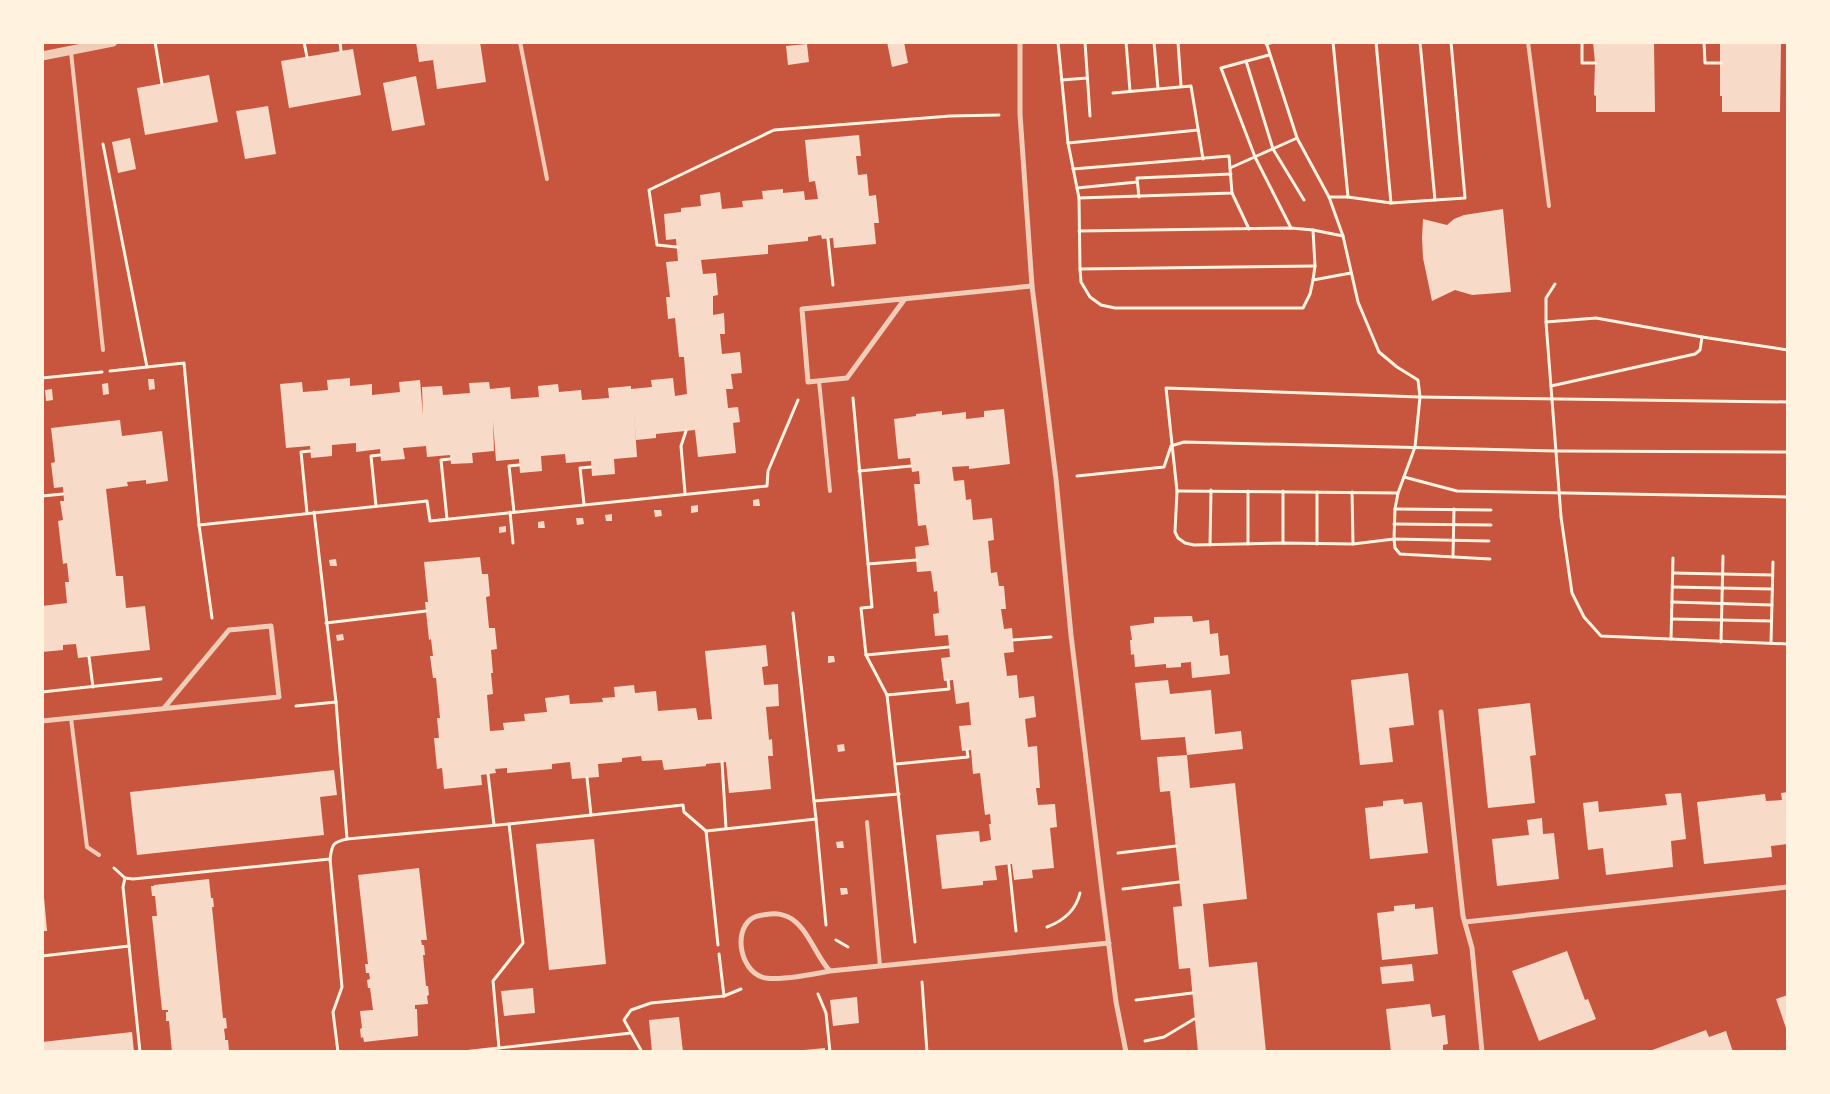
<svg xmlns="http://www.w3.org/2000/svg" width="1830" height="1094" viewBox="0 0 1830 1094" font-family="'Work Sans',sans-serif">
<rect width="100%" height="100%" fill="#c8553d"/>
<g fill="#f7dbc8">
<path d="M416,42H480L486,82L437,89L433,60L419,62Z"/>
<path d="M887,42H904L908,63L892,67Z"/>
<path d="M1593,42H1654L1655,112H1596V96L1594,95L1595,63Z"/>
<path d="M1720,42H1781L1780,112H1722V96H1720Z"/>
<path d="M807,44L809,62L788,65L786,46Z"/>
<path d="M353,49L361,95L289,108L281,61Z"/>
<path d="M209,75L218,122L145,135L137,88Z"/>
<path d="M416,76L425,125L392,131L383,83Z"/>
<path d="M268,106L276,154L245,159L236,111Z"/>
<path d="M859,135L861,156H856L858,175L867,174L869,196L876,195L879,223H874L876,244L834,248L833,238L822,239L821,235L808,237V241L768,245V254L701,260L703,274L716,273L718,295L713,296V315L724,313L725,334H720L722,354L740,352L742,373L731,374L733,389H726L728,408L738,407L740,422L733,423L736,453L698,457L695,430L656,434V438L636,440L634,412L637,457L614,459L615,474L592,476L591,461L566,463L565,454L541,456L542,471L520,473L519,459L496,461L493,421L494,451L472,453L473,463L451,464L450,455L427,457L426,446L403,448L405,459L381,461L380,449L356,452V443L332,445V456L311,458L310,446L286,448L280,384L302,382L303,392L328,390L327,380L350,378V386L372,384V395L400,392L399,382L420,380L423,416L422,387L442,386L443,395L470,393L469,383L489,382L490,389L510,387L511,399L539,397L538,386L558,384L559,392L581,390L582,400L609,398L608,388L631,386V389L652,387L651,380L673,378L675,396L687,394L684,357H679L675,318L668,319L666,297H670L666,262L678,261L676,239L666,240L664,214L681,212V208L701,206L700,195L720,192L722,209L743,207L742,201L763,199L762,191L783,189V193L804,191L805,200L818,199L815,181L809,182L805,140Z"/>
<path d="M130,138L136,169L118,173L112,142Z"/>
<path d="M1503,209L1511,292L1472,295L1455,290L1432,301L1423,258L1422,238L1423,219L1447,225L1454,219L1464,215Z"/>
<path d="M148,379H154L155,389L149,390Z"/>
<path d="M108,383L109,394L103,395L102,384Z"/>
<path d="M52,389L53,400L46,401L45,390Z"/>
<path d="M1004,409L1010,464L969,469V466L952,467L954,481L964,480L966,500L971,499L973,520L992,518L994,540L988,541L991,573L997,572L999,586H1004L1006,609H1001L1004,629L1012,628L1014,652L1004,653L1007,676L1017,675L1019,698L1034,696L1036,717L1025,719L1028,747L1037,746L1040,788H1036L1038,805L1055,804L1057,827L1050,828L1054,868L1032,870L1033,878L1014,880L1012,864L995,866L997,880L983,881V885L942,889L936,835L979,831L980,842L991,840L989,824H991L990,814L985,815L980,773L973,774L971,750L962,751L959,726L971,725L969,702L956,704L953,680L944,681L941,658L950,657L948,635L935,636L933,614L939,613L937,591L934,592L931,571L917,572L915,547L929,545L926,525L918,526L914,484H920L919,471L912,472L910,458L898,459L894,419L916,416V414L942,411V415L966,412V419L984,417V411Z"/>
<path d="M120,420L122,436L162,431L168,481L146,484V480L127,482L128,486L106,489L116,576H123L126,608L145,606L150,650L78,658L76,644L63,645V650L42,652V606L67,603L65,582H69L67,563L63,564L58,521L63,520L60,501H64L63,487L54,488L51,463L55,462L51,428Z"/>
<path d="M759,499L760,506H753V500Z"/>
<path d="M698,505V512L691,513V506Z"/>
<path d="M654,510H661L662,516L655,517Z"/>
<path d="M612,514V521H606L605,515Z"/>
<path d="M576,518H583L584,524L577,525Z"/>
<path d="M544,521L545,528H538V522Z"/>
<path d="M506,526V532L499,533V527Z"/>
<path d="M480,557L482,574H488L490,596L486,597L489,628H495L497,649L491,650L493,673H491L493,694L487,695L490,731L504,730L503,723L525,721L524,714L547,712L545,698L569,695L570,704L603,702L602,698L615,697L614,687L634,685L635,693L656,691L658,711L696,708L698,720L712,719L705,651L766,645L768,666L762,667L764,685L778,684L779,706L766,707L769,740L772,739L773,756H768L771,789L729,793L726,762L706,764V766L664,770L662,760L642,761L641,756L622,758V762L598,764L599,777L572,779L570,762L552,764V769L507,773V768L495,769L496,773L481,775L482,785L444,789L442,768L437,769L434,738H439L437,718H440L436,678H433L430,656H433L431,639L429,640L428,630L425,602H428L424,562Z"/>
<path d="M336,559L337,566H330L329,560Z"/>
<path d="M1192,616L1193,622L1209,620L1210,634L1218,633L1220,656L1228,655L1230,674L1192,678L1191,662L1181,663V667L1166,668V664L1135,667L1134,654L1131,655L1130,640H1132L1130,626L1154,623V617Z"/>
<path d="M343,634L344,640L337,641L336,635Z"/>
<path d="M828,656H834L835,662L828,663Z"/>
<path d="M1408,673L1414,725L1389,728L1393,762L1360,765L1351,680Z"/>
<path d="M1168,680L1170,694L1211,690L1215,734L1241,731L1243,749L1187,755L1185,737L1141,740L1135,683Z"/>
<path d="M1530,703L1536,755L1530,756L1535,803L1488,808L1478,709Z"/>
<path d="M844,744L845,751L838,752L837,745Z"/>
<path d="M1187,755L1190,788L1235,783L1247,899L1203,904L1209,967L1257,962L1266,1052H1198L1190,968L1179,969L1173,907L1182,906L1170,791L1160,792L1157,757Z"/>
<path d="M334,770L337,795L320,797L324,835L137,855L130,792Z"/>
<path d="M1788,792V830H1786L1787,844L1771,846L1772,857L1704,864L1697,802L1765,794L1766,801L1782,800L1781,793Z"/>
<path d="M1681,793L1686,839L1671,841L1673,867L1606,875L1603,848L1588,850L1583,803L1598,801L1599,812L1667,805L1665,794Z"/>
<path d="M1403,799L1404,804L1422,802L1428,853L1370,859L1365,808L1383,806V801Z"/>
<path d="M1542,818L1543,834L1554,833L1559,879L1497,886L1492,839L1529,835L1527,820Z"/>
<path d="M594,839L606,964L549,970L536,844Z"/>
<path d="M843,841L844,848H837L836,842Z"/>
<path d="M419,868L427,940H421L422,945H424L425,955H423L426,986H428L429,995L427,996L428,1004L415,1005V1009H417L418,1036L364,1042L363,1037L361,1038L360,1029L362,1028L360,1011L373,1010L370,988H368L367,980L370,979L369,973H366L365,964H368L358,875Z"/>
<path d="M209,879L211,898H213L214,907H212L223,1018H226L227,1028L224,1029L225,1036V1040H228L229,1050H227V1052H172L169,1021H166V1012H168V1010H162L152,916H157L155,896H152L151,886H154V885Z"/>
<path d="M840,888H847L848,894L841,895Z"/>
<path d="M42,897H44L47,931H42Z"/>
<path d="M1415,904V909L1433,907L1438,954L1382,960L1377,913L1394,911V906Z"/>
<path d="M1567,951L1585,1000L1588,999L1596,1019L1539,1041L1512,971Z"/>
<path d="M1412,964L1414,981L1382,984L1380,967Z"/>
<path d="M533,988L535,1013L504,1016L501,991Z"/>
<path d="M1788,995V1031H1787L1776,999Z"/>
<path d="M857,997L859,1023L833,1026L830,1000Z"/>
<path d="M1430,1004L1432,1017L1445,1015L1448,1044L1443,1045V1052H1391L1386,1009Z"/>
<path d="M679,1017L683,1052H652L649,1020Z"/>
<path d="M1706,1030L1709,1037L1726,1031L1733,1052H1647Z"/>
<path d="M132,1032L134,1052H42V1042Z"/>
<path d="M825,1048V1052H804V1050Z"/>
</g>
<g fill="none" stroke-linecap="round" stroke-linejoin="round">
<g stroke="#fff3e0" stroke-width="3">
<path d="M155,42L162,84"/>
<path d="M304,42L307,57"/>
<path d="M340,42L341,51"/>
<path d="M1058,42L1068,143L1079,198L1080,269L1081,282L1090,297L1101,305L1115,308H1303L1310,294L1313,280L1351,273"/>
<path d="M1085,42L1090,116"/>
<path d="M1126,42L1130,91"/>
<path d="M1154,42L1158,89"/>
<path d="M1178,42L1181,86"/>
<path d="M1266,42L1297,138L1329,197L1343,236L1358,302L1379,352L1397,367L1418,380L1420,397L1415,447L1398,493L1395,509L1394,539L1395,548L1400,554L1490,559"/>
<path d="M1333,42L1348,197"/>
<path d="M1376,42L1391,203"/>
<path d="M1420,42L1435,200"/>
<path d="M1582,42V63H1595"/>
<path d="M1704,42L1705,63H1721"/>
<path d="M1266,44L1274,42"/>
<path d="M1269,55L1221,68L1255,157L1291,228"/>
<path d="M1246,61L1273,149L1304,200"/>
<path d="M1062,80L1087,78"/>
<path d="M1113,93L1191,86L1203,159"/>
<path d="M1068,143L1198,130"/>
<path d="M103,144L147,367"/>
<path d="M1230,168L1297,138"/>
<path d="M1073,169L1229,156L1232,193L1079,198"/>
<path d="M1077,188L1137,182"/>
<path d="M1232,193L1249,229"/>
<path d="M1139,197L1137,178L1231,174"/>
<path d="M1329,197H1348L1391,203L1465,198L1451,42"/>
<path d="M1079,231L1291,228L1313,230L1343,236"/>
<path d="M828,239L833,285"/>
<path d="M677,247L657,245L649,190L774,130L950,116L999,115"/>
<path d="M1080,269L1315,266"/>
<path d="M1313,280L1315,266L1313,230"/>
<path d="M1555,284L1546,298V322L1561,517L1572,593L1584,617L1601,636L1788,644"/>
<path d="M1546,322L1596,318L1702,337L1700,350L1695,354L1551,386"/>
<path d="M1702,337L1788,350"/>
<path d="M110,371L184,363L199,525L212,618"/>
<path d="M42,378L102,372"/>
<path d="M853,398L872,607L861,608L866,655L887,695L915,942"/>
<path d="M859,471L911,466"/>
<path d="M1077,476L1164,467L1171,446L1184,442L1556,451L1788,452"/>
<path d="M1404,477L1457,491L1788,497"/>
<path d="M1177,491L1398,493"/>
<path d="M1352,492L1353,544"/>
<path d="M685,493L681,446L686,431"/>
<path d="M42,496L63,494"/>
<path d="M584,504L580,468L591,467"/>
<path d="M376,506L371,456L380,455"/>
<path d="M1395,509L1491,510"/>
<path d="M314,512L336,702"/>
<path d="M510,512L513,543"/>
<path d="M514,512L509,466L519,465"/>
<path d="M307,513L301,452L310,451"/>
<path d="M447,519L441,460L450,459"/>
<path d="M1394,524L1491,525"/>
<path d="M199,525L427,501L430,521L767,486L768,471L798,400"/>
<path d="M1489,541L1394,539L1353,544L1283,543L1194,545L1185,543L1178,538L1175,532L1177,491L1166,388L1420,397L1788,402"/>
<path d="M1283,543V491"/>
<path d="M1248,544V491"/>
<path d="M1317,544V492"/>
<path d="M1210,545L1211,490"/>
<path d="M1453,557L1454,509"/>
<path d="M868,564L916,560"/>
<path d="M1673,573L1772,575"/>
<path d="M1673,587L1772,589"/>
<path d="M1672,602L1772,605"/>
<path d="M793,613L814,801"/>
<path d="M1672,619L1771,621"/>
<path d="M326,623L426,611"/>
<path d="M1671,639L1673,558"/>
<path d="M1013,640L1051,637"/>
<path d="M1721,642L1723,556"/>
<path d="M1771,643L1773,562"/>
<path d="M866,655L949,647"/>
<path d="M89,657L93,687"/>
<path d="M42,692L161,679"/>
<path d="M887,695L949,689L948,680"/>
<path d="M296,706L336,702L347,839"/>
<path d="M722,762L726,828"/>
<path d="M896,764L968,757L967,750"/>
<path d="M488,774L494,825"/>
<path d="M587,778L591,815"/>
<path d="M816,819L814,801L899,794"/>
<path d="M706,831L816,819L826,925"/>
<path d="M1118,853L1176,846"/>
<path d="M330,859L342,987L333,1012L338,1052"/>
<path d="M1009,865L1016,931"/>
<path d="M114,868L125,878L123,887L140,1052"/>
<path d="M125,878L133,879L330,859C332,844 333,842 347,839L509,824L683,805L684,812L706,831L718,945"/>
<path d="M1123,889L1179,882"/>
<path d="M1047,927C1063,921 1076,910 1080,893"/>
<path d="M836,940L848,947"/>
<path d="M719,954L724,996"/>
<path d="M42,956L129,946"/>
<path d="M922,982L927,1052"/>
<path d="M818,994L826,1013L830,1052"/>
<path d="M1136,1000L1192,993"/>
<path d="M1145,1041L1164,1037L1194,1019"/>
<path d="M499,1048L493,981L523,943L509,824"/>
<path d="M463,1052L631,1033"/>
<path d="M642,1052L624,1020L631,1010L651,1003L724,996L741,989"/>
</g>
<g stroke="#f1ccb7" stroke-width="4">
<path d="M520,42L547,179"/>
<path d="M1528,42L1549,206"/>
<path d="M71,52L103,350"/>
<path d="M819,381L830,491"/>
<path d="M71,718L87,847L99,855"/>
<path d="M867,822L880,966"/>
</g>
<g stroke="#f1ccb7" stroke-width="5">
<path d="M1020,42V114L1032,286L1056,479L1071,635L1102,891L1116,1002L1126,1052"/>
<path d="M904,300L847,378L808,382L802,309L1032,286"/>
<path d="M1441,712L1459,881L1463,916L1472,948L1482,1052"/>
<path d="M42,721L279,697L271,626L229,630L164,708"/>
<path d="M1465,922L1788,887"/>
<path d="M830,971C816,956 809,931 792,919C786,915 777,913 770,914C763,915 757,915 751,919C733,933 741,970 762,977C775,982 815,974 830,971L1109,943"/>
</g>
<path stroke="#f1ccb7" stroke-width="9" d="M42,56L113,42"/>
</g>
<rect width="1830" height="1094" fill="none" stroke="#fff3e0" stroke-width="88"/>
</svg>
